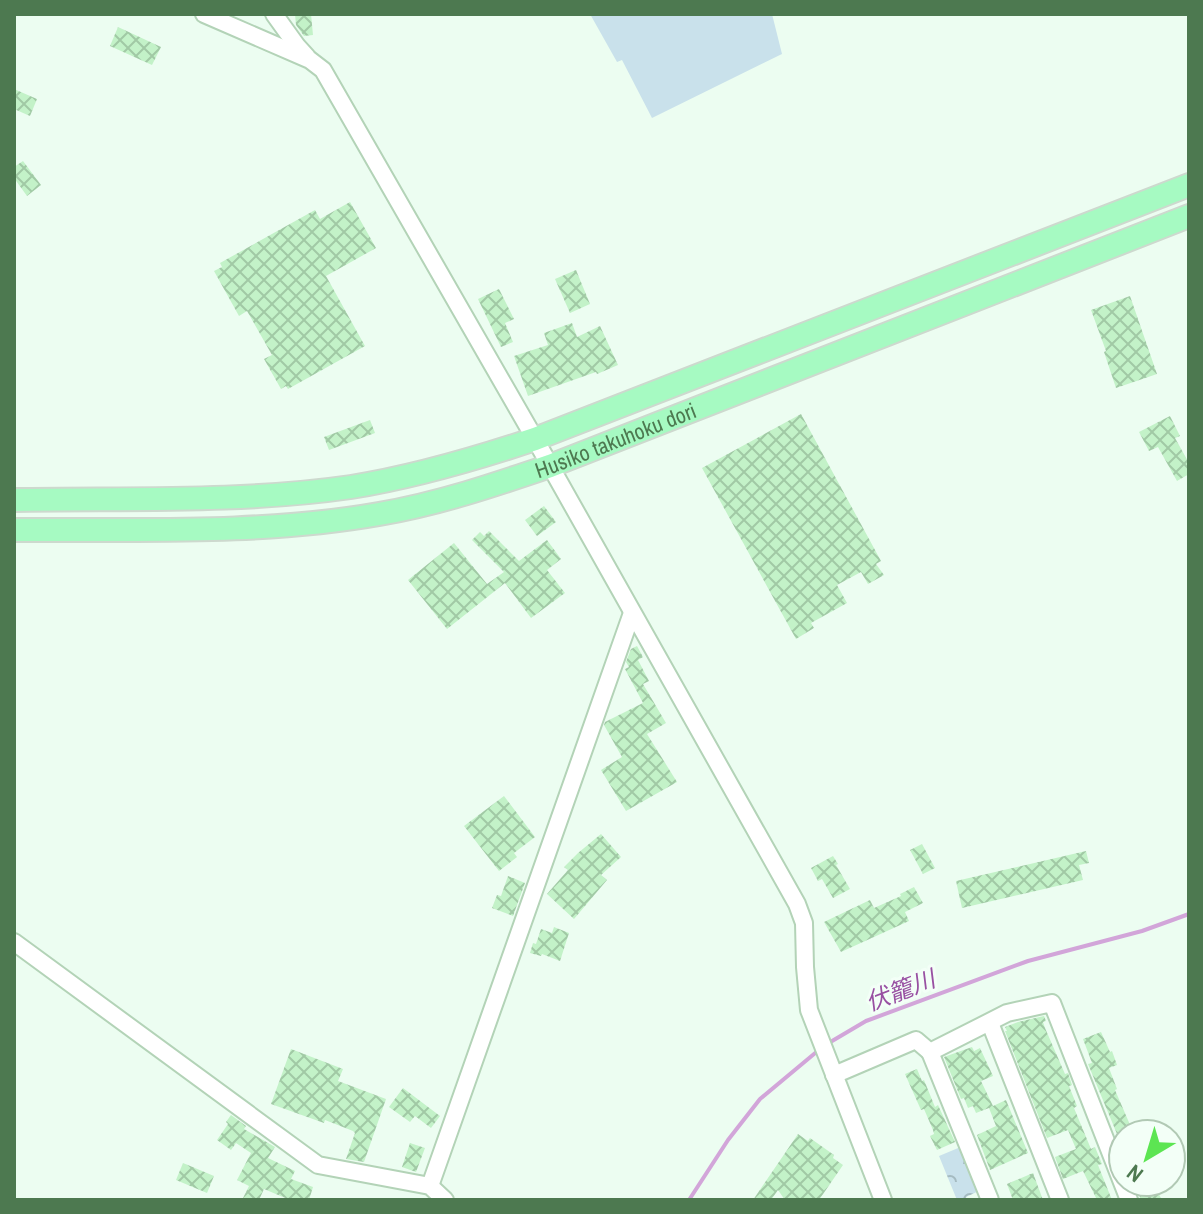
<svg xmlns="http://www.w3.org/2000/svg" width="1203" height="1214" viewBox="0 0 1203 1214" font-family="'Archivo Narrow','Noto Sans JP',sans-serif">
<defs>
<pattern id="park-crowns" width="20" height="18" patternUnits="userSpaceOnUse" patternTransform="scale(2)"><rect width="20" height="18" fill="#c9e1eb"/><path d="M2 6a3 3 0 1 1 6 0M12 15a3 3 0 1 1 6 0" fill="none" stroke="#a5bbc1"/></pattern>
<pattern id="building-cross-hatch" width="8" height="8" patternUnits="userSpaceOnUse" patternTransform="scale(2)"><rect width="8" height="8" fill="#c3f2c8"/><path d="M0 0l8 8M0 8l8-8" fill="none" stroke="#a1c9a5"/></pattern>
</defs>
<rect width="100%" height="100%" fill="#ecfdf1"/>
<path fill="#c9e1eb" d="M590,14H772L782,54L652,118L622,60L617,62Z"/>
<path fill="url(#park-crowns)" d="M963,1146L981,1190L966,1197L967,1200H957L939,1156Z"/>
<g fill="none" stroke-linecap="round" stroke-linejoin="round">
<g stroke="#d2a5d9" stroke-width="4">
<path d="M827,1044L866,1021L1028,961L1142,931L1189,914"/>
<path d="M689,1200L728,1140L760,1099L820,1049"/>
</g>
</g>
<g fill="url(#building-cross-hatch)">
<path d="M295,14H311L313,35L304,36L296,25Z"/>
<path d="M118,27L161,47L152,65L110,46Z"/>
<path d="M14,89L37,99L30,116L14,109Z"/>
<path d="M23,161L41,185L27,196L14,178V167Z"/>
<path d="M350,202L376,248L326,276L365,346L288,389L286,386L281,389L264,359L272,355L247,311L239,316L214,271L222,267L220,263L315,210L320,219Z"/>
<path d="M576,270L590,304L570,313L555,279Z"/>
<path d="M499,289L514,319L505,323L513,342L501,347L478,299Z"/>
<path d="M1130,296L1157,374L1116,388L1104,352L1106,351L1091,310Z"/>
<path d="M572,323L577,337L600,326L618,365L597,374L596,372L528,396L514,356L548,345L544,333Z"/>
<path d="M801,414L881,561L876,564L884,575L868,584L861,572L837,585L847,603L811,623L814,628L796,639L702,468Z"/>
<path d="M1170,416L1180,436L1175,438L1189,463V474L1177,481L1158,447L1149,451L1139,432Z"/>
<path d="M370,420L375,433L329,450L324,437Z"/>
<path d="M544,506L556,522L537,536L525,520Z"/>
<path d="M489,531L519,561L547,540L561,559L547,570L565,593L531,618L505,583L447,629L408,580L454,543L487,584L504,572L472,540L480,532L484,536Z"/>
<path d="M637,646L643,657L638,660L649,681L643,684L666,723L647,734L677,782L626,811L601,770L622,757L604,725L605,722L643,703L625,669L629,667L626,662L631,649Z"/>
<path d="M504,796L535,837L514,853L517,857L499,871L464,826Z"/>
<path d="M601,834L621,857L601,875L607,880L574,919L547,894L568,870L564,867L578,853Z"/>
<path d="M922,844L935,868L923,874L910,850Z"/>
<path d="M1086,851L1089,863L1079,865L1083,880L962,908L956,881Z"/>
<path d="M833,856L838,864L836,865L850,889L833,898L822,879L818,881L811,868Z"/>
<path d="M508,876L525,883L513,916L492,908L497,895L501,896Z"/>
<path d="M914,887L923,903L905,912L909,921L841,952L824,922L870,900L874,908L901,896L900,894Z"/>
<path d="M554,927L569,933L560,961L542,954L541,956L530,953L533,943L536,944L541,929L552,933Z"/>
<path d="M1044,1016L1046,1021L1043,1022L1045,1028L1065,1074L1068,1073L1072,1085L1069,1086L1077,1106L1074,1108L1091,1149L1095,1147L1102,1164L1098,1165L1112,1200H1097L1083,1171L1063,1179L1055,1157L1076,1149L1068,1130L1047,1138L1005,1031H1007L1005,1027L1018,1022Z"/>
<path d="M1101,1032L1110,1052L1112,1051L1117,1065L1109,1068L1117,1089L1115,1090L1134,1134H1117L1088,1064L1092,1063L1083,1039Z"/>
<path d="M972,1047L974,1051L980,1048L993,1076L981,1081L993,1106L1006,1100L1028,1153L990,1170L977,1135L996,1126L989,1108L976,1113L973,1106L968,1108L964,1098L961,1099L944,1057Z"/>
<path d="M291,1049L343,1069L338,1081L386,1099L364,1162L346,1159L355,1133L353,1131L325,1120L324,1123L271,1104Z"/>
<path d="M917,1069L922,1081L924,1080L935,1107L938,1105L955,1142L937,1150L930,1136L934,1134L933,1130L924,1109L921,1110L905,1074Z"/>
<path d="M403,1088L440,1116L431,1128L415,1116L410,1122L389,1107Z"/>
<path d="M231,1115L246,1126L244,1129L275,1147L268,1158L295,1171L291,1179L313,1187L309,1200H290L264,1189L259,1200H242L249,1186L237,1180L251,1153L236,1143L231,1150L217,1140L228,1124L226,1122Z"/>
<path d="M798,1134L808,1141L810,1138L834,1155L833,1158L843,1165L819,1200H785L778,1190L771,1200H753Z"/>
<path d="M410,1143L425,1148L416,1172L402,1167Z"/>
<path d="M183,1163L214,1176L207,1193L176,1180Z"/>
<path d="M1033,1173L1043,1200H1013L1007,1184Z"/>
<path d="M1134,1182H1161L1154,1185L1162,1200H1141Z"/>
</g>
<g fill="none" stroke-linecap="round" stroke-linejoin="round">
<g stroke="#b3d3b7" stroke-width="20">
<g id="minor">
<path d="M204,14L310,60L323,70L535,439L797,904L804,923L805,967L809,1010L883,1200"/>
<path d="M274,14L297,46L307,57"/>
<path d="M14,942L318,1165L430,1186L445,1200"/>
<path d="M990,1023L1060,1200"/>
<path d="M930,1052L990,1200"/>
<path d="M834,1075L916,1040L930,1052L1007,1013L1052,1003L1129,1200"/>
<path d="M430,1186L632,613"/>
</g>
</g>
<g stroke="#cdd9ce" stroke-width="26">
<g id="major">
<path d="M14,500C126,498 240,503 351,487C414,477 475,459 535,439L1189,185"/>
<path id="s1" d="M14,530C134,529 261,535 379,514C438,504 494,485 550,466L1189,216"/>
</g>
</g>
<use href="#minor" stroke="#fff" stroke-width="16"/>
<use href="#major" stroke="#a6fac2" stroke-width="22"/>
</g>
<g text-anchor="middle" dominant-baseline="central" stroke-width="6" stroke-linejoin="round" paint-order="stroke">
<g font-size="22" fill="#4d7950" stroke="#f3fff7">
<text stroke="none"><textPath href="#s1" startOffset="614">Husiko takuhoku dori</textPath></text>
</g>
<g font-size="24" font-style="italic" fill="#9850a2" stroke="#f3fff7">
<text transform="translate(900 990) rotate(-21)">伏籠川</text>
</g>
</g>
<rect width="1203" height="1214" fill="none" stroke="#4d7950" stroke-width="32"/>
<g transform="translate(1147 1158) rotate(218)"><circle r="38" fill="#f3fff7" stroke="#b1c9b4" stroke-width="2"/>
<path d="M0-6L14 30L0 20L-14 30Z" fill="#5ce552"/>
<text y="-12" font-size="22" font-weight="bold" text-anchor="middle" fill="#4d7950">N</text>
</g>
</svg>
